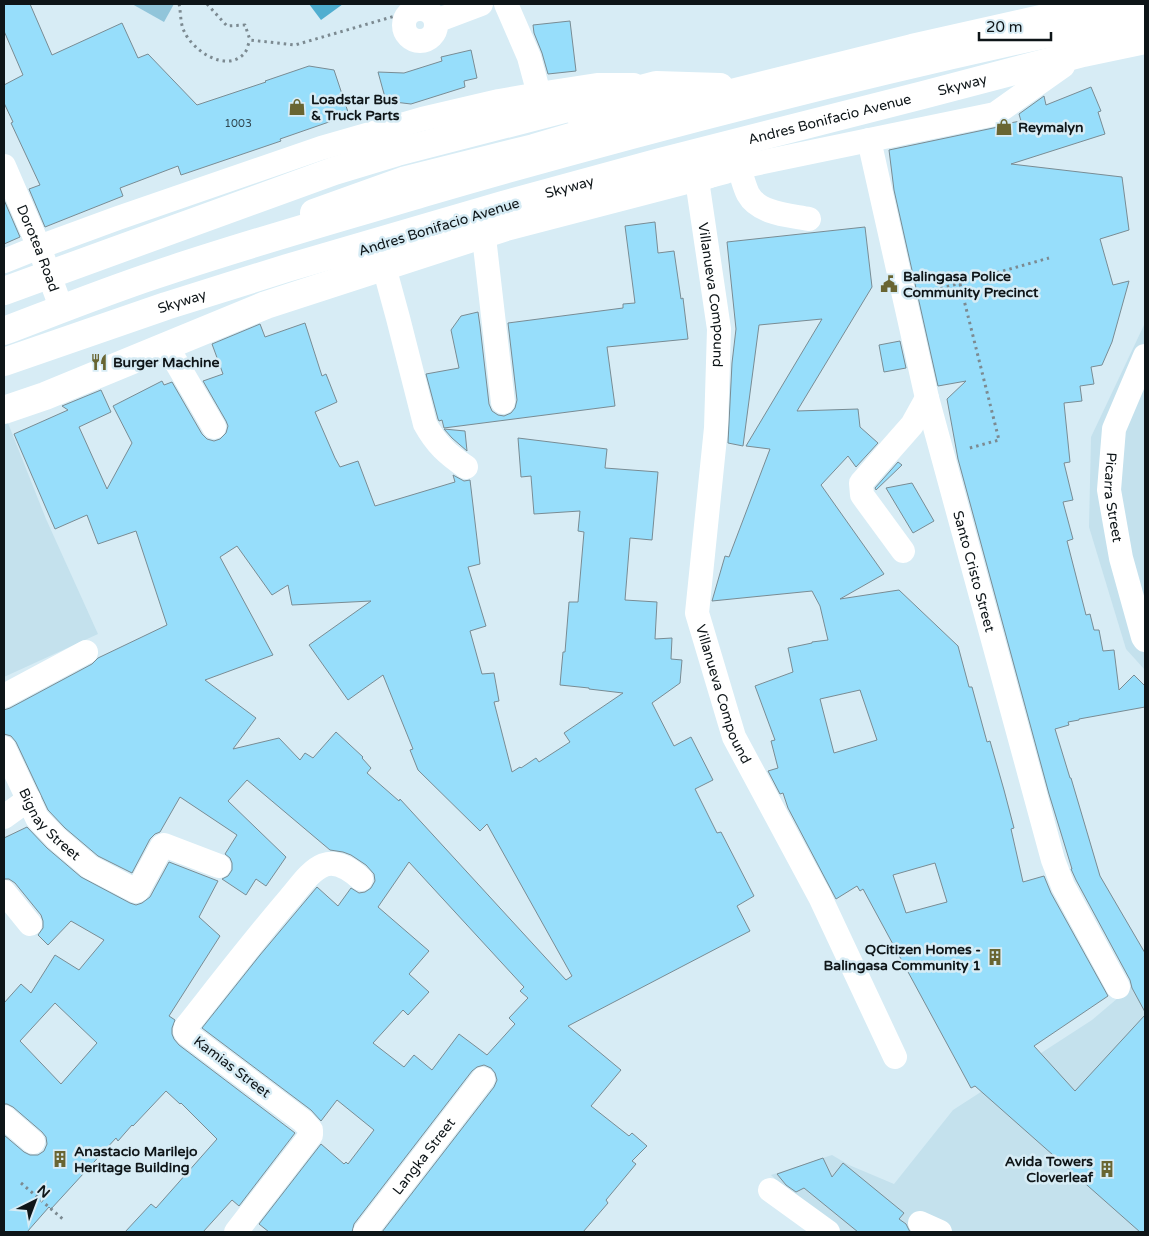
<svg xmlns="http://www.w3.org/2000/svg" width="1149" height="1236" viewBox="0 0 1149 1236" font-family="'Varela Round',sans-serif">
<rect width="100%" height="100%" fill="#d7ecf5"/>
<g fill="#c4e1ed">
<path d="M1145,323V670L1126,649L1089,527L1091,437Z"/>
<path d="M4,413L46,519L98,634L4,677Z"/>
<path d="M1145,975V1232H838L808,1211L771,1175L832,1155L849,1165L894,1184L953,1110L1092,1020Z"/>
</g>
<path fill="#91c5da" d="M132,4H174L164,22Z"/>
<path fill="#50aed0" d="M309,4H343L321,20Z"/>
<g fill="#97defb" stroke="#798c94" fill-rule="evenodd">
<path d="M4,4H30L52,55L122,23L138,58L148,54L197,105L266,82L265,81L309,66L334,70L349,115L280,139L281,141L181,175L178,166L120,188L123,196L45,227L29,189L40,185L11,123L13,122L4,103V85L23,75L4,31Z"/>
<path d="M570,21L576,71L548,74L542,53L534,33L533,25Z"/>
<path d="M471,50L477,78L464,81L465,87L411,104L386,101L378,72L404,73L442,61L441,57Z"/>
<path d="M1091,87L1101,111L1098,112L1105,134L1011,164L1122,177L1129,230L1100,239L1113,285L1129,281L1112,342L1102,365L1091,367L1094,384L1080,386L1082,401L1064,403L1070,462L1064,463L1073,500L1063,502L1073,539L1067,541L1086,615L1090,614L1094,630H1099L1103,651L1114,650L1119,690L1134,675L1145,686V707L1079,719V720L1068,722L1069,725L1055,729L1070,778H1071L1100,876L1145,953V1012L1132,988L1130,980L1076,880L1071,869H1072L1049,794L958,459L947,399L966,381L938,386L894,190L889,150L998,127L1004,124L1021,121L1019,114L1044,96L1046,105Z"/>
<path d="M4,200L20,237L4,244Z"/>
<path d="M655,222L658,253L674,251L681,299L683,298L688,339L607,347L615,406L444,428L442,420L439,421L438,419L426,374L459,368L451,330L461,316L478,312L480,326L489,404L492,411L498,415L504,416L511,413L515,408L517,400L508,323L623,308V304L635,303L625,226Z"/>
<path d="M865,227L872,287L797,411L858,409L860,427L878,443L856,467L848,456L821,485L884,574L840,599L899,590L958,646L969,687H972L987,742L990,741L1004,790L1014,828L1011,829L1023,882L1044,876L1051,893L1108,996L1034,1046L1075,1091L1145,1015V1232H1140L975,1086L971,1088L863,889L860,891L857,886L836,899L788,808L783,793L780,794L768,771L778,768L771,741L775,740L755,686L793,672L788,648L812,643V642L828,640L820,606L812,591L712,601L725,556L729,557L770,449L746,446L822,319L759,325L743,446L728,443L732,363L736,329L727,242ZM860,690L877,740L834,753L820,699ZM935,863L947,902L906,913L893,875Z"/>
<path d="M305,323L322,376L326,374L337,402L315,412L335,458L340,467L358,461L375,506L455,482L453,475L464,481L470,480L480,564L468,567L486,626L470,631L482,674L494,673L499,701L494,702L512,772L520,767L521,768L536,758L539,762L570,742L564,733L623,693L589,689V688L560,685L563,652H565L569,602H578L584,532L578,531L580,511L534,514L531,476L521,477L518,438L607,449L605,468L658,472L652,540L630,538L625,600L657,602L655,639L672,638L671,659L682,660L680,683L652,703L674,746L691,737L713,780L695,789L717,833L721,832L754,896L737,906L750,931L568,1026L621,1070L591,1106L629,1136L632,1133L647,1146L632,1161L636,1164L606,1200L608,1203L583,1232H382L494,1087L497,1080L495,1073L491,1068L484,1065L477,1067L472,1071L354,1224L352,1232H269L259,1224L321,1144L344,1164L346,1162L348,1164L374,1130L337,1100L321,1121L311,1110L202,1028L260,955L317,887L338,906L351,888L359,893L365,892L371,888L375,881L374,874L366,865L351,855L343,852L330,850L247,780L228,801L286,857L266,886L256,879L246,895L222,879L228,876L232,870V863L230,858L225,854L237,835L180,797L160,832L155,834L150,839L132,873L98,856L65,828L48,810L16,742L11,736L4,734V710L10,708L92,664L98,658L167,625L136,531L98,544L87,515L55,529L14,434L68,410L62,406L101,390L111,412L79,427L107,489L132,443L113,406L162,381L164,385L172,382L202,434L207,439L214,441L220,439L226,433L228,426L226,421L203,381L223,374L212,344L260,324L265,337ZM237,546L272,595L288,585L292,605L371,601L309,645L348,700L383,675L413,749L410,750L418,770L480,831L487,824L572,976L566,980L400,799L399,801L367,773L371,768L362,758L363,757L336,732L313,758L305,753L300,760L279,738L233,749L256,718L205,680L273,655L220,557ZM409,862L524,987L520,991L528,998L509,1018L515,1024L487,1055L459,1034L432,1070L414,1055L404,1067L373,1043L403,1010L408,1015L429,992L409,974L429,951L378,907Z"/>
<path d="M900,341L906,368L884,372L879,345Z"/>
<path d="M444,429L465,431L467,451L452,438Z"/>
<path d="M898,462L902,465L876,490L875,488Z"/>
<path d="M912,483L934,521L913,533L886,488Z"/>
<path d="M27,827L47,848L81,877L130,903L136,905L142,903L150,897L169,862L218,881L199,917L220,936L169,1016L175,1020L172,1028V1034L174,1039L179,1045L295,1133L239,1206L232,1200L203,1232H125L151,1204L156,1208L217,1139L181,1103L180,1104L166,1091L133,1126L132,1125L118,1141L116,1138L51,1209L49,1207L27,1232H4V1135L24,1152L30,1155H38L44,1151L47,1144L46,1137L42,1132L13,1107L7,1104H4V1003L21,984L31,993L55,955L79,970L104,940L71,921L48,945L38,935L43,928V921L41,915L15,883L9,879H4V838ZM55,1003L97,1043L61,1084L20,1041Z"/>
<path d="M823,1158L832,1177L843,1163L904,1213L899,1219L906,1224L910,1232H858L804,1188L796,1192L786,1185L777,1174Z"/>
</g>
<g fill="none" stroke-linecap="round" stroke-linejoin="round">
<g stroke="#7c8a91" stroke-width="3" stroke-dasharray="2.5 4" stroke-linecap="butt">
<path d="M179,4C181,12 180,23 184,31C192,50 225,73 244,54C247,51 248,44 250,40"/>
<path d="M207,4L227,26L245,25L250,40L295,45L409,12"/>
<path d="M960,284L999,440L966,449"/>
<path d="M928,292L1049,258"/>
<path d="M21,1183L65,1221"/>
</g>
<g stroke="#fff" stroke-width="24">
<path d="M506,4L529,57L539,94"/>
<circle cx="420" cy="25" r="16"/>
<path d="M436,21L481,4"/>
<path id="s1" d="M869,140L927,398L1053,860L1063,886L1118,987"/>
<path id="s2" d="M4,166L39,247L59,302"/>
<path d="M739,168C742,176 744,186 748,194C759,214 789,215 809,219"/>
<path d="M707,177L725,170L995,114L1063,66"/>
<path id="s3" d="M697,180L719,329L716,428L697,613L734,737L820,897L895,1057"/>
<path d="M485,246L503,402"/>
<path d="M4,261L39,247L118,218L321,148L422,119L499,101L539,94L597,85H634"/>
<path d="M386,274L398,318L425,424C436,444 447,454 466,467"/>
<path d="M169,350L214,427"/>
<path id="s4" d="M1145,356L1114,429L1109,490L1121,558L1143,637L1145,640"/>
<path d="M903,551L862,495L861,483L912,425L927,398"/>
<path d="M4,696L86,652"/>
<path id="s5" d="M4,748L37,818L56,838L90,867L136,891L138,890L162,846L164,845L219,866"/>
<path d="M4,817L29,799"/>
<path d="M4,892L30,924"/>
<path d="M4,1117L33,1142"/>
<path d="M770,1190L828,1232"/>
<path d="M920,1223L940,1232"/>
<path d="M236,1232L311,1135V1130L303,1121L187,1034L185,1031L186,1027C220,984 253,941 289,899C299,888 309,871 324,865C338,860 352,871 361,879"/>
<path id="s6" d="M365,1232L483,1079"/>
</g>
<g stroke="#fff" stroke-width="28">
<path d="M579,114L599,100L656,85L720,87"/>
<path d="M314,213L406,180L534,148L659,111L912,48L1107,4"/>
</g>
<g stroke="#fff" stroke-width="28">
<path d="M4,291L334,171L397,152L599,100"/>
<path d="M4,331C54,312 104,292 155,275C243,245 333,220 423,193C661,124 902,63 1145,13"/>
<path id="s7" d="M4,362L166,306L287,268L503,205L660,162L923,95L1083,53L1145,40"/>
<path d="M4,410L45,396L266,305L506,227L725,170"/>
</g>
</g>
<defs>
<g id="shop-bare" transform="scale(1.35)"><path d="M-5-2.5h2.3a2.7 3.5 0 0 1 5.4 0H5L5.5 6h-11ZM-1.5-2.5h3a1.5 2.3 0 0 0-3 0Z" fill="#696532" stroke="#d7ecf5" stroke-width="2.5" paint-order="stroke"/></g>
<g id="civic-bare" transform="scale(1.35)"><path d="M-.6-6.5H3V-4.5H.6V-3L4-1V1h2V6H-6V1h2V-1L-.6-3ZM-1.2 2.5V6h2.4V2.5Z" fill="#696532" stroke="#d7ecf5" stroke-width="2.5" paint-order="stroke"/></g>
<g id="restaurant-bare" transform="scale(1.35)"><path d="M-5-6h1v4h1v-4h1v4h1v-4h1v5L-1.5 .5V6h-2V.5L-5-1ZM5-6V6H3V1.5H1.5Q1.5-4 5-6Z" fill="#696532" stroke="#d7ecf5" stroke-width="2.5" paint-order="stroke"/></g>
<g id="building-bare" transform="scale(1.35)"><path d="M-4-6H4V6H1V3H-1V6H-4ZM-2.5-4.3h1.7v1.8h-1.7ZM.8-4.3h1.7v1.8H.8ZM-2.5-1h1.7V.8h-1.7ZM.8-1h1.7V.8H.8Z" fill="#696532" stroke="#d7ecf5" stroke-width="2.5" paint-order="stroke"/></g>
</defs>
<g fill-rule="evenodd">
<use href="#shop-bare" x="297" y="107"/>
<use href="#shop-bare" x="1004" y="127"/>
<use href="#civic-bare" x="889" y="284"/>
<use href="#restaurant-bare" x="99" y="362"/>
<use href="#building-bare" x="995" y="957"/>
<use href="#building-bare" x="60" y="1159"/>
<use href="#building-bare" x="1107" y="1169"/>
</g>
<g text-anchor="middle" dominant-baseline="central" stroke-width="5" stroke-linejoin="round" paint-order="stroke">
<g font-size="11" fill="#304751">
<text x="238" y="123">1003</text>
</g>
<g font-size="14" fill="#0e1518" stroke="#d7ecf5">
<text stroke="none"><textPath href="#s7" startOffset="998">Skyway</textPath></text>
<text stroke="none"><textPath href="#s7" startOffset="861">Andres Bonifacio Avenue</textPath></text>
<text stroke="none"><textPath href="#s7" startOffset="592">Skyway</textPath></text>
<text transform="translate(439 227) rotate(-17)">Andres Bonifacio Avenue</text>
<text stroke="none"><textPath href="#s2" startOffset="89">Dorotea Road</textPath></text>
<text stroke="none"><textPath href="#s3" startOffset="116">Villanueva Compound</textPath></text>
<text stroke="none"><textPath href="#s7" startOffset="188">Skyway</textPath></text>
<text stroke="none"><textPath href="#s4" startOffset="148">Picarra Street</textPath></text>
<text stroke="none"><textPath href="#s1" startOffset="444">Santo Cristo Street</textPath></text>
<text stroke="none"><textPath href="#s3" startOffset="521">Villanueva Compound</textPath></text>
<text stroke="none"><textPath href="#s5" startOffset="90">Bignay Street</textPath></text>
<text transform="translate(232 1067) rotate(37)">Kamias Street</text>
<text stroke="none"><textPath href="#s6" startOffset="96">Langka Street</textPath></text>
</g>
<g font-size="14" font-weight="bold" fill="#0e1518" stroke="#d7ecf5" text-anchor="start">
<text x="311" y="99">Loadstar Bus<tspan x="311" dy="16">&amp; Truck Parts</tspan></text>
<text x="1018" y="127">Reymalyn</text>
<text x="903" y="276">Balingasa Police<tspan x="903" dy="16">Community Precinct</tspan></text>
<text x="113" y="362">Burger Machine</text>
<text x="981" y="949" text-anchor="end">QCitizen Homes -<tspan x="981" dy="16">Balingasa Community 1</tspan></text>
<text x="74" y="1151">Anastacio Marilejo<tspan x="74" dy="16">Heritage Building</tspan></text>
<text x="1093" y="1161" text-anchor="end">Avida Towers<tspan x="1093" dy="16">Cloverleaf</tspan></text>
</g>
</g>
<rect width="1149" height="1236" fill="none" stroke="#0e1518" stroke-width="10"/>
<g transform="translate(35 1201) rotate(42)" stroke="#d7ecf5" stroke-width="4" paint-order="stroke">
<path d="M0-4L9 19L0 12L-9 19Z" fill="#0e1518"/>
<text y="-8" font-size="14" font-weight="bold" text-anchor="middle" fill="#0e1518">N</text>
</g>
<path d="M979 32v8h72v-8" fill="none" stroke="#0e1518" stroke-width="2.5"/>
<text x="986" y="32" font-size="15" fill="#0e1518" stroke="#d7ecf5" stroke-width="4" paint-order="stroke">20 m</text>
</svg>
